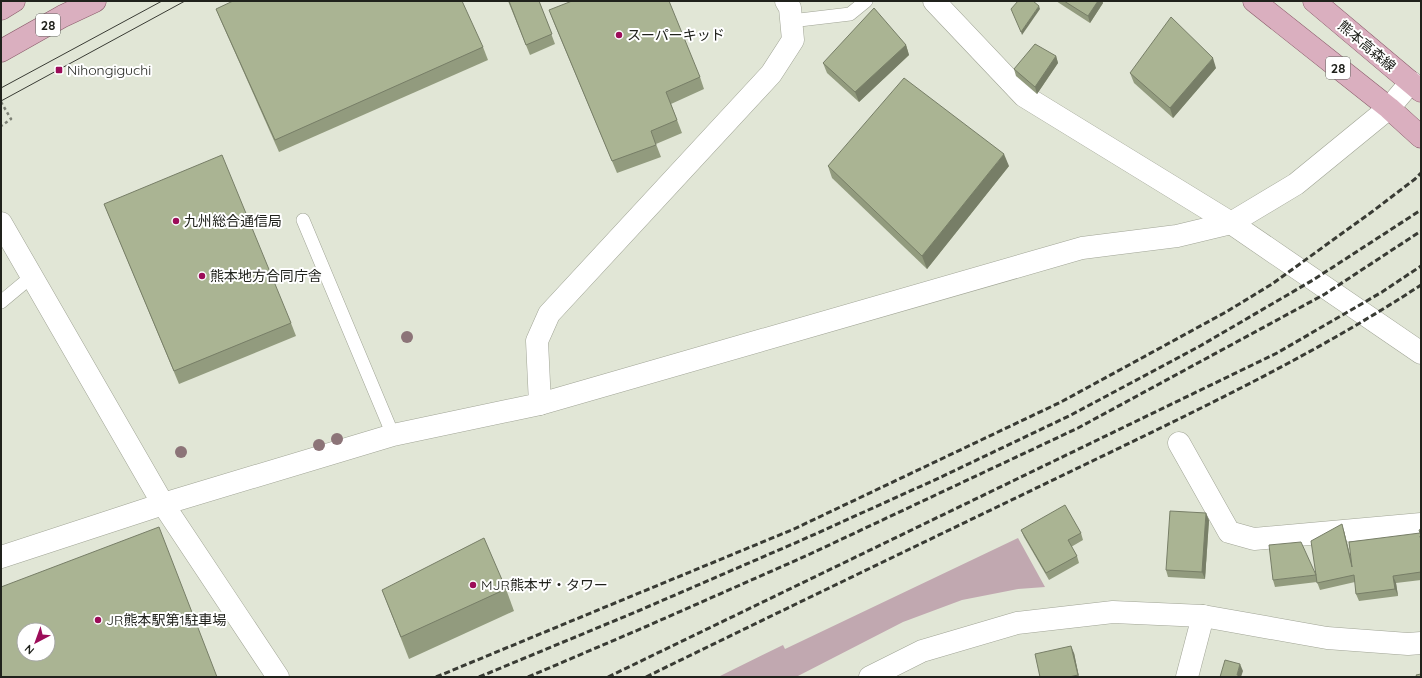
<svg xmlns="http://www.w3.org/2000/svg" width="1422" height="678" viewBox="0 0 1422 678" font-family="Quicksand,'Noto Sans JP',sans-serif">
<rect width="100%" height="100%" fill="#e1e6d6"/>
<path fill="#c1a8b0" d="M1018,538L1045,587L1018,589L962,600L903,622L796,677H718L783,645L785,649Z"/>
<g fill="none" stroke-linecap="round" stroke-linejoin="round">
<g stroke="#a0a495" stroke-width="14">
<g id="service">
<path d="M791,21L850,14L866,1"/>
<path d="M303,220L393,435"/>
<path d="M1,302L31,277"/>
</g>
</g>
<g stroke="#a0a495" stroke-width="23">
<g id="minor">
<path d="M934,1L1024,96L1231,223L1421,353"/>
<path d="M540,404L1082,248L1177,236L1231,223"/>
<path d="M1179,443L1229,532L1254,539L1421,524"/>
<path d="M1,557L163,504"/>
<path d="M1187,677L1203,616"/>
</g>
</g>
<g stroke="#a0a495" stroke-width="23">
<g id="tertiary">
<path d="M1,223L163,504L278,677"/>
<path d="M1231,223L1296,184L1389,108L1411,82"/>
<path d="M163,504L393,435L540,404L537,341L549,314L771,74L793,40L790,8L786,1"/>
<path d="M870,677L922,651L1017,623L1113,612L1203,616L1327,638L1408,644L1421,643"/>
</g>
</g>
<g stroke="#895b6a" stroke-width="23">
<g id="primary">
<path d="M1254,1L1389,108L1421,137"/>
<path d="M1314,1L1421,91"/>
<path d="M1,9L14,1"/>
<path d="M1,51L63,16L95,1"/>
</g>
</g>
<path stroke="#7d8075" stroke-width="2.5" stroke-dasharray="3 3" stroke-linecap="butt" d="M1,102L11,119L1,126"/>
<use href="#service" stroke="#fff" stroke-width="13"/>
<use href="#minor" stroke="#fff" stroke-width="22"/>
<use href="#tertiary" stroke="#fff" stroke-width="22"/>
<use href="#primary" stroke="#daafbf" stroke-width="22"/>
<g stroke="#393b34" stroke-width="1">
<path d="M1,88L162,1"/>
<path d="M1,101L185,1"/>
</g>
<g stroke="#393b34" stroke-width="3" stroke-dasharray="6 3" stroke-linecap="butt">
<path d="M436,677L794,529L1061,402L1226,312L1272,284L1373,211L1415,179L1421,173"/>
<path d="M479,677L638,611L802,540L939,478L1071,415L1200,346L1313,280L1421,210"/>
<path d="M528,677L645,627L808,555L1078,428L1325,294L1421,231"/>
<path d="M608,677L1277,353L1382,292L1421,266"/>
<path d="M646,677C791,606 937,536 1082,466C1198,410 1314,355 1421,285"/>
</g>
</g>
<g fill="#8c7478">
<circle cx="407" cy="337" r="6"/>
<circle cx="337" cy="439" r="6"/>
<circle cx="319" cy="445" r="6"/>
<circle cx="181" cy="452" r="6"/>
</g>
<g fill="#929b7e">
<path d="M508,1H539L555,44L530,55Z"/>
<path d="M1056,1H1102L1103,3L1090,23Z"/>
<path d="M216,9L483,47L488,60L279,152L221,21Z"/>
<path d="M549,10L700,77L704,89L671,104L682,133L656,144L661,157L617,173L554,23Z"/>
<path d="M906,45L909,55L859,102L827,73L823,63Z"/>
<path d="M1056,56L1058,63L1037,94L1016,76L1014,69Z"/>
<path d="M1216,68L1173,118L1134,83L1130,73Z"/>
<path d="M828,166H1009L927,269L832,178Z"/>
<path d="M104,204L291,323L296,336L179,384Z"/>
<path d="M1209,520L1205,579L1168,577L1166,570Z"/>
<path d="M1421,529V580L1396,583L1398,596L1359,601L1356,594L1355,582L1320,590L1317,582L1275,587L1273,580L1316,575L1344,531L1351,558L1420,533Z"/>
<path d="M1021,530L1081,533L1083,540L1071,547L1077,556L1079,563L1049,580L1024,537Z"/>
<path d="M506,589L514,611L409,659L382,590Z"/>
<path d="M1074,653L1079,677H1040Z"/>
</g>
<g fill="#777e67">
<path d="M1098,1H1102L1103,3L1090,23L1088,16Z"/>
<path d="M1039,6L1040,9L1022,35L1021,32Z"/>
<path d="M906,45L909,55L859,102L855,92Z"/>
<path d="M1056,56L1058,63L1037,94L1035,87Z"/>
<path d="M1213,58L1216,68L1173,118L1170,108Z"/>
<path d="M1004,154L1009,166L927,269L922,256Z"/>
<path d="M1206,513L1209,520L1205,579L1202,572Z"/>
<path d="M1342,524L1344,531L1354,574L1352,567Z"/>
<path d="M1393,576L1396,583L1398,596L1395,589Z"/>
<path d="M1071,646L1074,653L1079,677L1078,675Z"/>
<path d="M1240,664L1243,671L1241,677L1237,675Z"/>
</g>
<g fill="#aab493" stroke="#777e67" fill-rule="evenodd">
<path d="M233,1H462L483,47L275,140L216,9Z"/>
<path d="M509,1H539L552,34L526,45Z"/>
<path d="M572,1H669L700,77L666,92L677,120L651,131L656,145L612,161L549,10Z"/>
<path d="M1018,1H1033L1039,6L1021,32L1011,9Z"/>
<path d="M1064,1H1098L1088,16Z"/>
<path d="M874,8L906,45L855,92L823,63Z"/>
<path d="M1171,17L1213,58L1170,108L1130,73Z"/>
<path d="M1035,44L1056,56L1035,87L1014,69Z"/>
<path d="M904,78L1004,154L922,256L828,166Z"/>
<path d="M222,155L291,323L174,371L104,204Z"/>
<path d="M1065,505L1081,533L1068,540L1077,556L1046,573L1021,530Z"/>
<path d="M1170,511L1206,513L1202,572L1166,570Z"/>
<path d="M1342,524L1352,567L1349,542L1420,533L1419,530L1421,529V538L1420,536L1421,541V572L1393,576L1395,589L1356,594L1354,575L1317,583L1316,575L1273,580L1269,545L1301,542L1316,575L1311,541Z"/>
<path d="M159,527L217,677H1V587ZM24,630H48V654H24Z"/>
<path d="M484,538L506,589L401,637L382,590Z"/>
<path d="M1071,646L1078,675L1069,677H1040L1035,654Z"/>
<path d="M1225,660L1240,664L1237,675L1243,677H1220Z"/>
<path d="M1421,674V677H1417L1416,675Z"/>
</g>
<g fill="#9c0c59" stroke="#fff" stroke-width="1.5">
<circle cx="619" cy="35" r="4"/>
<rect x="55" y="66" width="8" height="8" rx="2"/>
<circle cx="176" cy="221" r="4"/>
<circle cx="202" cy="276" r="4"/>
<circle cx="473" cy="585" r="4"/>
<circle cx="98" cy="620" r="4"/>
</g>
<g text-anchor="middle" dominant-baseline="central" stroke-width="4" stroke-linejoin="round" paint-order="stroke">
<g fill="#fff" stroke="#636460" stroke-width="1">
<rect x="36" y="14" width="24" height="22" rx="3"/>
<rect x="1326" y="57" width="24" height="22" rx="3"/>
</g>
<g font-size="13" font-weight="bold" fill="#20221c">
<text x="48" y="25">28</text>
<text x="1338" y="68">28</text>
</g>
<g font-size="14" fill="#20221c" stroke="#fff" text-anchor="start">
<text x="627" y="35">スーパーキッド</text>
<text x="67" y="70">Nihongiguchi</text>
<text x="184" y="221">九州総合通信局</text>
<text x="210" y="276">熊本地方合同庁舎</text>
<text x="481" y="585">MJR熊本ザ・タワー</text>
<text x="106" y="620">JR熊本駅第1駐車場</text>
</g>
<g font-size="14" fill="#20221c" stroke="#fff">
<text transform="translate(1367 46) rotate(40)">熊本高森線</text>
</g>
</g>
<rect width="1422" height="678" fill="none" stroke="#20221c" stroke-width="4"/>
<g transform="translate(36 642) rotate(221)"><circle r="19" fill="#ffffff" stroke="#a6a7a4"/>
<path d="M0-3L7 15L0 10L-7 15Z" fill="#9c0c59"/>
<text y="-6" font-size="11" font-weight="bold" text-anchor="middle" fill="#20221c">N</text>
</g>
</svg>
